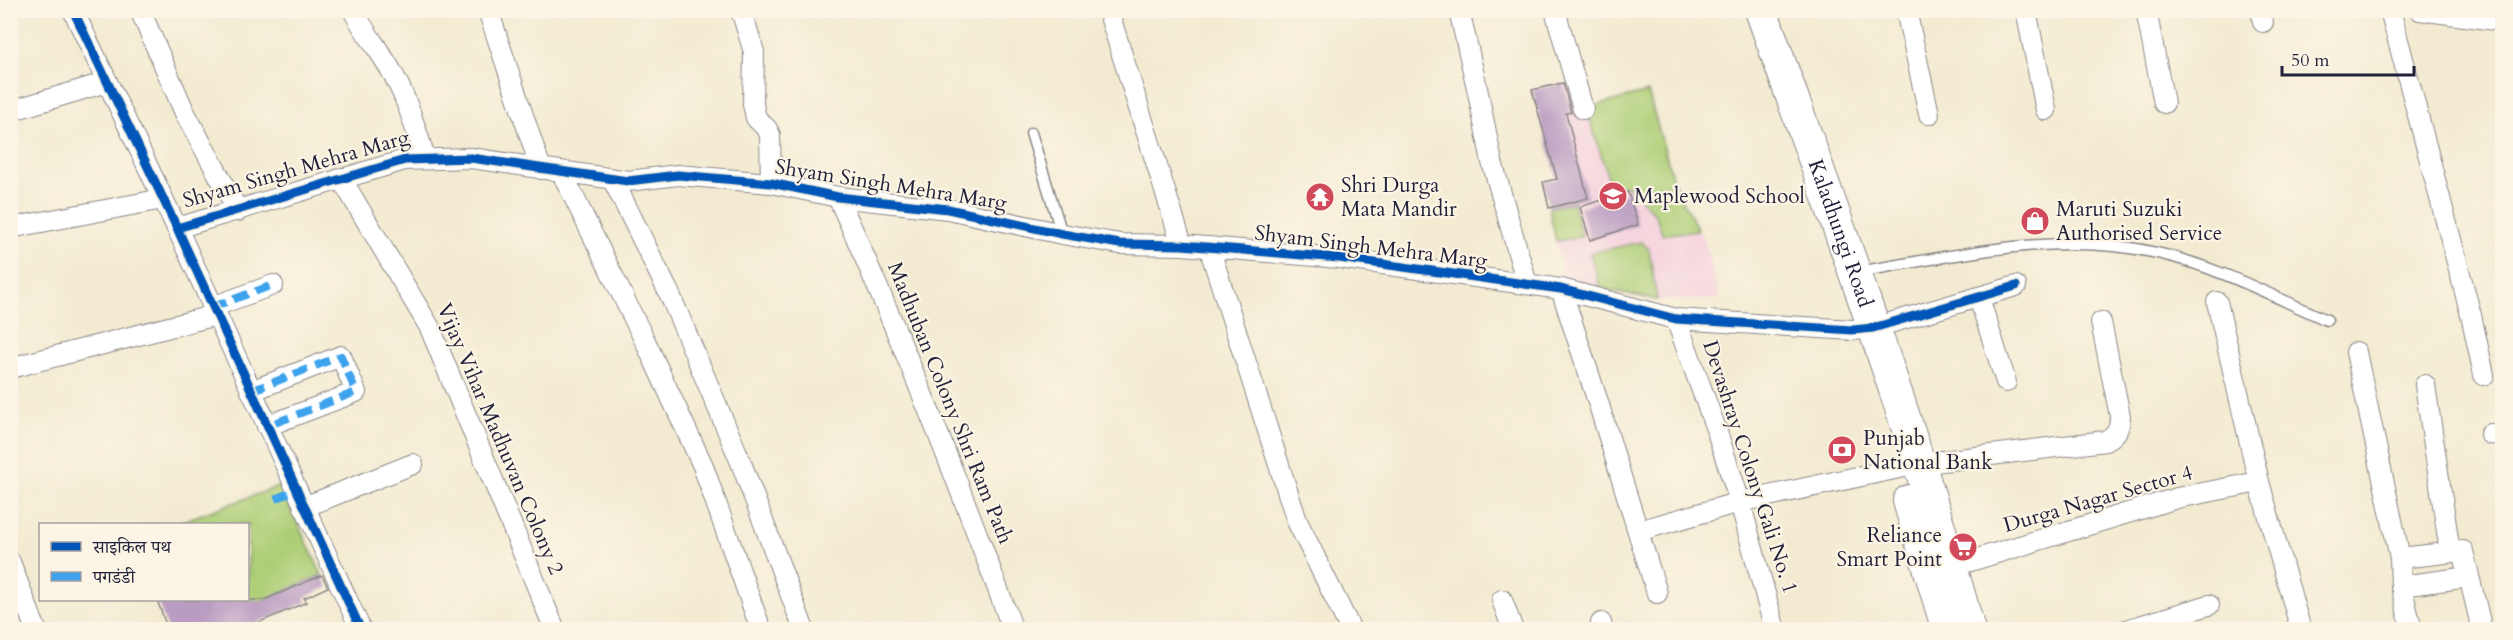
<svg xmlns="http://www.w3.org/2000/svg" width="2513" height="640" viewBox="0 0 2513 640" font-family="Cardo,'Noto Serif Devanagari',serif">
<rect width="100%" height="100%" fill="#fcf5e5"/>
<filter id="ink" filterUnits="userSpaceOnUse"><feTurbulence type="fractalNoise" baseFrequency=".0167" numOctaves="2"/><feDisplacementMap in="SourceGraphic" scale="12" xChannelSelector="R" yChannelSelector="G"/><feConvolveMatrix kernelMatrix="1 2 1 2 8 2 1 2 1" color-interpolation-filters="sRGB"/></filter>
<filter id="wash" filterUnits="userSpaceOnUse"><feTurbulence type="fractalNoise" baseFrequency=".008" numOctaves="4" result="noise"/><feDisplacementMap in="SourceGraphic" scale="24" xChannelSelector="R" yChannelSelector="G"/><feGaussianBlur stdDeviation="1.35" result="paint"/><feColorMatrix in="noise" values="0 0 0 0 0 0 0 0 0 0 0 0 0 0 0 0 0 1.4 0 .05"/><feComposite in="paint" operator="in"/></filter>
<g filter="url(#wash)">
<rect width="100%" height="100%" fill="#f3ebd1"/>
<g fill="#f4cfdd">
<path d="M1569,82L1579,110L1648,92L1674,183L1705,243L1720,299L1657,300L1614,293L1563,276L1543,182L1557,179L1532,90Z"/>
<path d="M1926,621L1929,629H1877Z"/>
</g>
<g fill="#adce76" stroke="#687858" stroke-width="1.5">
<path d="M1648,92L1674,183L1698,230L1663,235L1655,214L1627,185L1611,187L1586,108Z"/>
<path d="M1573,202L1582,237L1556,241L1549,208Z"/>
<path d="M1641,242L1649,249L1657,300L1600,288L1590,253Z"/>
<path d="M280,486L322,575L213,622L195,600H248V524H181L180,522Z"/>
</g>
<g id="blocks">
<g fill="#ba9bc2">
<path d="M1563,83L1571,112L1566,113L1588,198L1549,208L1543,182L1557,179L1532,90Z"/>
<path d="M1628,192L1638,225L1590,240L1580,207Z"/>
<path d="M322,575L328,587L304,598L307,602L241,630H168L157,600H264Z"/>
</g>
</g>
</g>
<g filter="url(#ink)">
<use href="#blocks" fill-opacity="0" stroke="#8a8686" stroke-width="1.5"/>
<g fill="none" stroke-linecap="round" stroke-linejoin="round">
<g stroke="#8a8686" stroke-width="13">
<g id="service">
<path d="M1031,133L1062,234"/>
<path d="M1857,272C1955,256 2058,230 2157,253C2216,266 2272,296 2327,320"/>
</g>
</g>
<g stroke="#8a8686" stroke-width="22">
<g id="minor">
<path d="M73,10L177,228L361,630"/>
<path d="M140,10L185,113L238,211"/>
<path d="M353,10C365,33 381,52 393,74C408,101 416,130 425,158"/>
<path d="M488,10L541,169"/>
<path d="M741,10L754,52L753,104L756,118L767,129L770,135L771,183"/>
<path d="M1108,10L1182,245"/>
<path d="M1459,10L1477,88L1492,162L1527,284"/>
<path d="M1555,10L1583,109"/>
<path d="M1906,10L1929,114"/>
<path d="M2026,10L2046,110"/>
<path d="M2146,10L2164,103"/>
<path d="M2261,10L2263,22"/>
<path d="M2390,10L2471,315L2484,375"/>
<path d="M2420,10L2502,21"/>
<path d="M10,111L107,82"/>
<path d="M562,173L646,343L703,466L761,630"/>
<path d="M341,178L430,328L555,630"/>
<path d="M613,180L670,295L740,460L804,630"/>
<path d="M838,197C902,339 959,483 1013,630"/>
<path d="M10,228L163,199"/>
<path d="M177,228L405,160L471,158L628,181L678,175L771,183L838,197L948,209L1062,234L1120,244L1182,245L1339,258L1561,289L1676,319L1853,330L1873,328L2016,286"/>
<path d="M1209,247L1297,521L1351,630"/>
<path d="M1561,289L1598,402L1657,593"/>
<path d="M1979,298L2006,382"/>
<path d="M2217,302L2259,482L2301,630"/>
<path d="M212,307L273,285"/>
<path d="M1676,319L1716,429L1740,502L1775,630"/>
<path d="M2356,352L2400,558L2401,586L2412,630"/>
<path d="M10,368L216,315"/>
<path d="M2425,385L2450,552"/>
<path d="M251,391L341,356L356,392L267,426"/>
<path d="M2490,434L2502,435"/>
<path d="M304,507L413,464"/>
<path d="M1638,531L1740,502L1918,464L2105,441C2116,435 2120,429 2120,416L2101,322"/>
<path d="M2400,558L2463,551L2482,630"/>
<path d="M10,562L36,630"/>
<path d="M1941,570L2177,498L2259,482"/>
<path d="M2401,586L2469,577"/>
<path d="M1502,600L1513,630"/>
<path d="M1601,623L1603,630"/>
<path d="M2126,630L2209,605"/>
</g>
</g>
<g stroke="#8a8686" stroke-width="34">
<g id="primary">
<path id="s1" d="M1761,10C1834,215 1911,420 1969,630"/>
<path d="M1909,501L1948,630"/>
</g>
</g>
<use href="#service" stroke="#fff" stroke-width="10"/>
<use href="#minor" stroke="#fff" stroke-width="20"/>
<use href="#primary" stroke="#fff" stroke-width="32"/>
<g stroke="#3ea2ec" stroke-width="8" stroke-dasharray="15 8" stroke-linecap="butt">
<path d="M212,307L273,285"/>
<path d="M251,391L341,356L356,392L267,426"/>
<path d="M275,499L296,490"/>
</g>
<g stroke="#fcf5e5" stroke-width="13">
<g id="cycleway">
<path d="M73,10L177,228L361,630"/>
<path d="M177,228L405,160L471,158L628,181L678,175L771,183L838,197L948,209L1062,234L1120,244L1182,245L1339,258L1561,289L1676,319L1853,330L1873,328L2016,286"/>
</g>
</g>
<use href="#cycleway" stroke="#0057b8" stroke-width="9"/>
</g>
</g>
<defs>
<g id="school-disc" transform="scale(1.5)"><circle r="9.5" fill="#d1495b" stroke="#fcf5e5"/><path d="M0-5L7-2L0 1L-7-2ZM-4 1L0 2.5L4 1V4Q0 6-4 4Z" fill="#fff"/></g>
<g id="temple-disc" transform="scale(1.5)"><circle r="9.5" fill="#d1495b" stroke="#fcf5e5"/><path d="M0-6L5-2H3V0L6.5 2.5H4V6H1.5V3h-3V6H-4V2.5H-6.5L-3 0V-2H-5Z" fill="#fff"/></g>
<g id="shop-disc" transform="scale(1.5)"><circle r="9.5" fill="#d1495b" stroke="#fcf5e5"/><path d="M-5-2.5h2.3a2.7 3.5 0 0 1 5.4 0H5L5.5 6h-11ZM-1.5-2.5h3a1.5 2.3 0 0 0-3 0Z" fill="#fff"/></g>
<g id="bank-disc" transform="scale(1.5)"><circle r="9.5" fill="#d1495b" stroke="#fcf5e5"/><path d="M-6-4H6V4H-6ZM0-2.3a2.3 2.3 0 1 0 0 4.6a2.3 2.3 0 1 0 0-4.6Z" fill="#fff"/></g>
<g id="supermarket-disc" transform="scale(1.5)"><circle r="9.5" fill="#d1495b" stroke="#fcf5e5"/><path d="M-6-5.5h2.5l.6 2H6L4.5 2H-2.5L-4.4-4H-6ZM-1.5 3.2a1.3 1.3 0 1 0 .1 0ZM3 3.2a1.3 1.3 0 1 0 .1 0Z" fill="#fff"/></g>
</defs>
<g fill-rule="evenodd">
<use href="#school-disc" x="1613" y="196"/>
<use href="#temple-disc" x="1320" y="197"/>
<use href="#shop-disc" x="2035" y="221"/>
<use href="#bank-disc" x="1842" y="450"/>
<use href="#supermarket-disc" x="1963" y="547"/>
</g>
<g text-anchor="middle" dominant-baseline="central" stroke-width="4.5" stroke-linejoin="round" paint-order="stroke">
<g font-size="21" fill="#22223b" stroke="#fcf5e5">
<text transform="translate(296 169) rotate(-16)">Shyam Singh Mehra Marg</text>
<text transform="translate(891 185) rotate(9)">Shyam Singh Mehra Marg</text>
<text stroke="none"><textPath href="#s1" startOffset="237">Kaladhungi Road</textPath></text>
<text transform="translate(1371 247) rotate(7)">Shyam Singh Mehra Marg</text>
<text transform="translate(950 403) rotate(68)">Madhuban Colony Shri Ram Path</text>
<text transform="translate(500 439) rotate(67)">Vijay Vihar Madhuvan Colony 2</text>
<text transform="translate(1750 467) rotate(72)">Devashray Colony Gali No. 1</text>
<text transform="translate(2098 499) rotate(-16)">Durga Nagar Sector 4</text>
</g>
<g font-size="21" fill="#22223b" stroke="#fcf5e5" text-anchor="start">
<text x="1341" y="185">Shri Durga<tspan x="1341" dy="24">Mata Mandir</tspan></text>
<text x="1634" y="196">Maplewood School</text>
<text x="2056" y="209">Maruti Suzuki<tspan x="2056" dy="24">Authorised Service</tspan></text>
<text x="1863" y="438">Punjab<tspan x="1863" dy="24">National Bank</tspan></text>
<text x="1942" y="535" text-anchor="end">Reliance<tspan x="1942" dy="24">Smart Point</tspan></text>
</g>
</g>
<rect width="2513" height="640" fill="none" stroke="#fcf5e5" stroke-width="36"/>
<rect x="39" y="523" width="210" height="78" fill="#fcf5e5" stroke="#a5a1a1" stroke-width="1.5"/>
<rect x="51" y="542" width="30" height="9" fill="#0057b8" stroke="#a5a1a1" stroke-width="1.5"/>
<text x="93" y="553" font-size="18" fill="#22223b">साइकिल पथ</text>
<rect x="51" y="572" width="30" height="9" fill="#3ea2ec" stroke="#a5a1a1" stroke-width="1.5"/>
<text x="93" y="583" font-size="18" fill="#22223b">पगडंडी</text>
<path d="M2282 66v9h132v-9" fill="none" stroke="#22223b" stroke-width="3"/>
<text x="2291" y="66" font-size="18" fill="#22223b" stroke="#fcf5e5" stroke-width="4.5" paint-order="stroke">50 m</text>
</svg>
